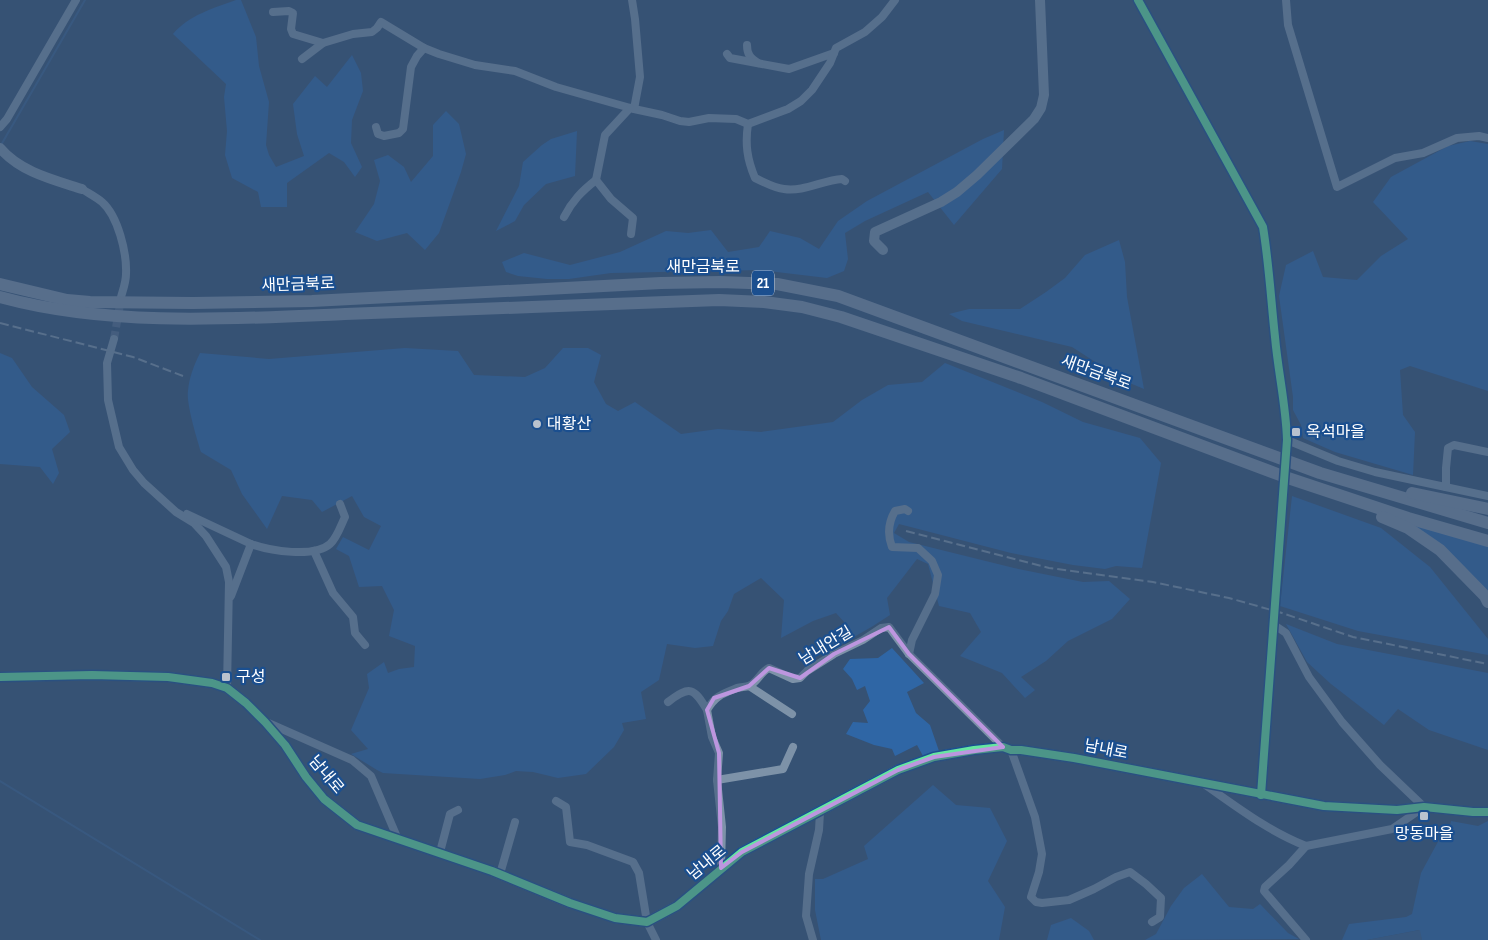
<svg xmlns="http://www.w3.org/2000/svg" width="1488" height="940" viewBox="0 0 1488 940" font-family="'Sofia Sans Condensed','Noto Sans KR',sans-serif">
<rect width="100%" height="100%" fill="#365274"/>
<g fill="#2f66a5">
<path d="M236,0H241L256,37L259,66L269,102L266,145L269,155L276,167L304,156L297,134L293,104L315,76L327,87L352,55L361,73L363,91L352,120L351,143L362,167L355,177L344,162L329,153L287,183V207H261L258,192L232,178L225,155L227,131L224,97L226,84L173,34C189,15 214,8 236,0Z"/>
<path d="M446,111L459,124L466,154L461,172L439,233L425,250L407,233L377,241L355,232L374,204L380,181L374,160L388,155L404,167L411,182L433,156V125Z"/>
<path d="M1004,130L1002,169L954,225L928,192L865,221L845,233L848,259L844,271L827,278L760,270L611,273L569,279H547L518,276L506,272L502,262L524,253L570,265L620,252L666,231L688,233L711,230L728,252L759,247L770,231L800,238L819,249L838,221L867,201L983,139Z"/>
<path d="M577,131L575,176L546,184L524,205L515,221L496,231L519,186L523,162L542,145L551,139Z"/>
<path d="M1470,141L1488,144V391L1410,366L1400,370L1403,415L1415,432L1413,475L1335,452L1303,438L1301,425L1293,410V397L1279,296L1286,265L1313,251L1323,277L1357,280L1381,256L1408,239L1373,202L1391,177L1448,146Z"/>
<path d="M1119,240L1125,262L1127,297L1144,389L1125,381L1072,347L962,321L949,314L969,309H1020L1046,292L1065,278L1085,255Z"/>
<path d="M405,348L458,351L474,375L525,377L545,368L563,348H588L601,355L594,382L606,404L618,411L635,402L681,434L718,429L761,432L833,422L862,400L888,385L922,382L945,363L1042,402L1083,422L1140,438L1161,463L1142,568L1116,566L1105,569L1073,565L1011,553L899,524L894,533L909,542L1014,568L1083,582L1109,581L1130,599L1112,619L1068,641L1046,661L1021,677L1035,690L1025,698L1002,673L960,656L981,632L970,613L939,606L928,564L917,559L887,598L890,615L873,626L833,649L827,635L845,623L836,613L813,621L781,638L784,600L761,578L734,594L728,611L721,621L713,646L695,648L667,644L659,680L641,692L646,719L622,723L624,730L614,747L586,774L558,778L533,772L516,771L505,775L480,779L383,773L377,770L351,754L368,749L351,730L369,688L367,674L384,662L388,673L399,669L414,667L415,646L389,636L394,610L382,586L359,587L349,556L336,549L343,537L369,550L381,526L364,517L352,496L322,512L312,500L282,496L267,529L242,494L231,470L201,452C197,439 186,403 188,391C189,378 194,365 200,353L269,359Z"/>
<path d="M0,353L12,358L32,387L64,415L70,432L52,449L59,473L53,484L40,467L0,464Z"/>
<path d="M1292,496L1381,528L1430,567L1488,639V655L1358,631L1280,606Z"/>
<path d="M1414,525L1488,546V595Z"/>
<path d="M1286,624L1337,644L1488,673V750L1429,730L1398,709L1384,725L1331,684L1307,662Z"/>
<path d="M892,648L924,683L907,692L916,713L930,725L939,751L923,756L917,745L895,756L892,749L874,745L846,734L853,722L868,723L863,710L870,701L865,686L857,690L852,679L843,669L850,659L878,658Z"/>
<path d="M933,785L956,805L990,808L1007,841L988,881L1005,907L999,940H821L815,910V879H823L868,859L864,846Z"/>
<path d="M1451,821L1478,826L1488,821V940H1422L1419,930L1367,940H1342L1349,924L1406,917L1412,914L1421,873L1440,838L1450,826Z"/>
<path d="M1202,874L1229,907L1253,909L1260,904L1288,933L1299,939L1145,940L1156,934L1171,906L1184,888Z"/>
<path d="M1071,918L1089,931L1094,940H1047L1051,925Z"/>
</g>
<path fill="#3b618d" d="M1420,930L1422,940H1367Z"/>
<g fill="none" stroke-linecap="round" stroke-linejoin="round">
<g stroke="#3b618d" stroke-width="2">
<path d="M1,145L85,0"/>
<path d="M0,781L260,940"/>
</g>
<g stroke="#546c89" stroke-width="8" stroke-dasharray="8 4" stroke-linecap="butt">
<path d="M114,339L121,299"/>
<path d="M1284,495L1286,457"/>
</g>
<g stroke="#7d92a8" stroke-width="8">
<path d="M632,0L635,19L640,77L634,109"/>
<path d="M1138,0L1263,227L1269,272L1275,338L1287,423L1286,449"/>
<path d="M1286,0L1288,25L1337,187L1395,158L1423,153L1457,138L1479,136L1488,138"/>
<path d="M273,12L289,11L293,13L291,29L293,34L323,43"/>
<path d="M747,45C747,54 750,58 758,63"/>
<path d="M727,54L730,58L789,69L834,53"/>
<path d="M302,59L323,43L353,34L372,32L377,28L381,22L424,48L439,54L475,65L515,71L556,87L634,109L662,115L680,121L689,122L709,118L736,119L748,124L788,109L801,101L812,90L830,63L836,48L865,32L882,17L895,0"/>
<path d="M630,108L605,135L596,180L611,199L633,218L631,234"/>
<path d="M748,124C745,144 747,159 755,178C764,182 774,188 784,189C804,192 823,180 842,179L845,181"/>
<path d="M0,127L7,119L76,0"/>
<path d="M376,127L378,134L384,136L399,133L403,129L411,67L417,56L424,48"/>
<path d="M82,189C88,193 96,197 102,202C118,216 127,253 126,274C126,282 123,290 121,297"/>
<path d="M564,217C572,201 582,191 596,180"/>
<path d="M114,339L107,363L108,400L119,447L133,470L144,483L176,512L194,523L206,536L226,567L229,582L227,688"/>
<path d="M1287,440L1338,461L1375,472L1488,496"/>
<path d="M1446,487V468L1448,448L1454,445L1488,452"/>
<path d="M908,511L905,509L895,511C888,523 887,534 892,547L918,548L932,561L938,575L935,594L912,640L909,654"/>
<path d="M187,514L251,544L231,596"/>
<path d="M251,544C270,551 314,558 330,544C337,538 341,525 345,517L340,504"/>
<path d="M314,551L333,593L353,617L355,633L365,645"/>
<path d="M1275,608L1284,495"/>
<path d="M1274,625L1286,633L1309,677L1342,722L1380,765L1424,807L1392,829L1306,846"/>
<path d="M749,686L792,714"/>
<path d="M668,702C690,685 694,688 707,710"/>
<path d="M266,722L352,760L371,776L397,837"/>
<path d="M1011,750L1035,817L1042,854L1039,872L1031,897L1036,902L1042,903L1069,900L1094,889L1116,877L1130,872L1146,884L1161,898L1160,917L1152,922"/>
<path d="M717,780L783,769L793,747"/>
<path d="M1204,784C1237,807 1268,831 1306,846L1289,865L1265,887L1264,891L1306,940"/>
<path d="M1261,795L1274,619"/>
<path d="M556,801L566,807L570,842L587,845L633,862L639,873L647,922L656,940"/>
<path d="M440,852L450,814L458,810"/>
<path d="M721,868L722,827L717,780L719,753L712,737L707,710C715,696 722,694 737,688C741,687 745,687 749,686C758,682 760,672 769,668L793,679L800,678L807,671L834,654L863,640L881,628L889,627L909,654L1003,747"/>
<path d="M500,874L515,822"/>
<path d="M813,940L806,916L809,874L819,830L820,812"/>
</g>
<g stroke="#7d92a8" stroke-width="10">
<path d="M0,148C20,172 54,180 82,189"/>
<path d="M883,250L874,241L875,232L941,202L957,192L977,175L1034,119L1041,108L1044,95L1040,0"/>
<path d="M0,677L92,675L168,677L212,683L227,688L246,703L265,722L285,745L306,777L324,799L357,825L492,871L570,903L615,918L647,922L677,906L742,852L898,770L934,757L974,750L1003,747L1011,750H1021L1074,758L1324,806L1397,810L1424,807L1473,812H1488"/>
</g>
<g stroke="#7e90a7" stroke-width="12">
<path d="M0,284L67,300L90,302L193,303L312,301L661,283L720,282L777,284L838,296L1320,473L1488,523"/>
<path d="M0,297C110,327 233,319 345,314C470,310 594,304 719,300L764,302L802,307L841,317L1021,378L1288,478L1408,518L1488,541"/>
<path d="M1412,493L1488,509"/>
<path d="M1382,517L1408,528L1440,550L1485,596L1488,602"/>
</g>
<g stroke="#7e92a7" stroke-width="2" stroke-dasharray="9 4" stroke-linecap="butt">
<path d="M0,323L133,357L183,376"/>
<path d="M906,531L1049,568L1153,582L1229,598L1282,613L1353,637L1488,664"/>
</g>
<g stroke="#1b4f8f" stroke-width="11">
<g id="cycleway">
<path d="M1138,0L1263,227C1269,264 1271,300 1275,337C1278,372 1286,405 1287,440L1261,795"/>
<path d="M0,677L92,675L168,677L212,683L227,688L246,703L265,722L285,745L306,777L324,799L357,825L492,871L570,903L615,918L647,922L677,906L742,852L898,770L934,757L974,750L1003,747L1011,750H1021L1074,758L1324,806L1397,810L1424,807L1473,812H1488"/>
</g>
</g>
<use href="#cycleway" stroke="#66e7a1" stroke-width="8"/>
</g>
<path d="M0 0H1488V940H0ZM889,627L909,654L1003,747L934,757L898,770L742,852L721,868L719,753L707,710L714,698L749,686L769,668L800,678L834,654Z" fill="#365274" fill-opacity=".55" fill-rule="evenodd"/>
<path fill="none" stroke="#bd96df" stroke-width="4" stroke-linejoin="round" d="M889,627L909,654L1003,747L934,757L898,770L742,852L721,868L719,753L707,710L714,698L749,686L769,668L800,678L834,654Z"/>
<g fill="#b9c2ce" stroke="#1b4f8f" stroke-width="2">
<circle cx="537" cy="424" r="5"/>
<rect x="1291" y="427" width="10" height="10" rx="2.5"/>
<rect x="221" y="672" width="10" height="10" rx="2.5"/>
<rect x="1419" y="811" width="10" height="10" rx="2.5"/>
</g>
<g text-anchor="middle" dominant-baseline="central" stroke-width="4.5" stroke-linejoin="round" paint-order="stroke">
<rect fill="#1b4f8f" stroke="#bbcadd" stroke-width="1" x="752" y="270.5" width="22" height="25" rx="4"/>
<g font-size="15" font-weight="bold" fill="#fff">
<text x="763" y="283">21</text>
</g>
<g font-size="16" fill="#fff" stroke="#1b4f8f">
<text x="703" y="267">새만금북로</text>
<text transform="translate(298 285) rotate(-2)">새만금북로</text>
<text transform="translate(1096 373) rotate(20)">새만금북로</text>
<text transform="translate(826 646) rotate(-31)">남내안길</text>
<text transform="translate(1106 750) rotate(11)">남내로</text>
<text transform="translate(326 775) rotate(50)">남내로</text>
<text transform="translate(707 863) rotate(-39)">남내로</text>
</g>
<g font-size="16" fill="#fff" stroke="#1b4f8f" text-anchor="start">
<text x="547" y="424">대황산</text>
<text x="1306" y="432">옥석마을</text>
<text x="236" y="677">구성</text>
<text x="1424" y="834" text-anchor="middle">망동마을</text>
</g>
</g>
</svg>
